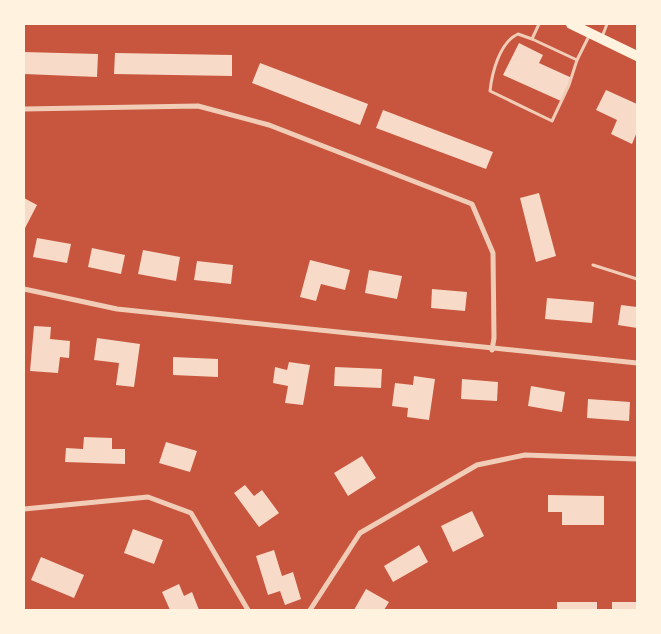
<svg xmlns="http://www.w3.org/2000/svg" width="661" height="634" viewBox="0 0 661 634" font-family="'Nunito Sans',sans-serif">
<rect width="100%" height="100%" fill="#c8553d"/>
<g fill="#f7dbc8">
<path d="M519,43L543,55L539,63L572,78L561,101L503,75Z"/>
<path d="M24,52L98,54L97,77L24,74Z"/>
<path d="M115,53L232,55V76L114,74Z"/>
<path d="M260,63L368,104L360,125L252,83Z"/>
<path d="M606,90L637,104V132L632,144L611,134L617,120L596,110Z"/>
<path d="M383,110L493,152L486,169L376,128Z"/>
<path d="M539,193L556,256L536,262L520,198Z"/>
<path d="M24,198L37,205L24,230Z"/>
<path d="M37,238L71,244L67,263L33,257Z"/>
<path d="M92,248L125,255L121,274L88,267Z"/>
<path d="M143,250L180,257L176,281L138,274Z"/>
<path d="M310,260L350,270L345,290L321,284L316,301L300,297Z"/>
<path d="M197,261L233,265L231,284L194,280Z"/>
<path d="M369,270L402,276L397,299L365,293Z"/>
<path d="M432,289L467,292L465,311L431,308Z"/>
<path d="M547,298L594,302L592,323L545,319Z"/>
<path d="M621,305L637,307V328L618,325Z"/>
<path d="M34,326L51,327L50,339L70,341L69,358L60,357L58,373L30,371Z"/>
<path d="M97,338L140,344L134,387L116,385L119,363L94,360Z"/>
<path d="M173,357L218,359V377L173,375Z"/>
<path d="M289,362L310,365L303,405L285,403L288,386L273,383L275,367L287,370Z"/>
<path d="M335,367L382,369L381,388L334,386Z"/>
<path d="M414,376L435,379L429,420L407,417L408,408L392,406L395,383L413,385Z"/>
<path d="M462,379L498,382L497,401L461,399Z"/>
<path d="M531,386L565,392L562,412L528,406Z"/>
<path d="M588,399L630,402L629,421L587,418Z"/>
<path d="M84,437L112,438V449H125V464L65,462L66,448L83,449Z"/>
<path d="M166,442L197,451L190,472L159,463Z"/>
<path d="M362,456L376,478L348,496L334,473Z"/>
<path d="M245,485L254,496L262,490L279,513L259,527L234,493Z"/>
<path d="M548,495L604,496V525H562V512H548Z"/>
<path d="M472,511L484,536L453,552L441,526Z"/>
<path d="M133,529L163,540L154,564L124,553Z"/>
<path d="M419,545L428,562L393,582L384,566Z"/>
<path d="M274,550L282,576L293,572L301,599L285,605L280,591L268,595L256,556Z"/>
<path d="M41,557L84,575L74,598L31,580Z"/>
<path d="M179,584L184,596L192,592L199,610H170L162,592Z"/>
<path d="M366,589L389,602L384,610H354Z"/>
<rect x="557" y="602" width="40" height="8"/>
<rect x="612" y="602" width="25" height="8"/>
</g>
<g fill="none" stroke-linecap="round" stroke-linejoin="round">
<g stroke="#f1ccb7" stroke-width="3">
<path d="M539,24L532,39L577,60L589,36"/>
<path d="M602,37L607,24"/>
<path d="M532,39L518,34C500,42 492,72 490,91L552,121L569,85L577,60"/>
<path d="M593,265L637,279"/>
</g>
<g stroke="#f1ccb7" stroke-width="5">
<path d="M24,109L198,106L269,125L472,204L493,253L494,338L492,350"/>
<path d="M24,289L117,309L637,363"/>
<path d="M24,509L148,497L191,513L248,610"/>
<path d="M310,610L360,533L477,465L525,455L637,459"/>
</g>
<path stroke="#fff3e0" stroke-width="10" d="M571,24L637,56"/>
</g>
<rect width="661" height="634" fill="none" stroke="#fff3e0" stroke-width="50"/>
</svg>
